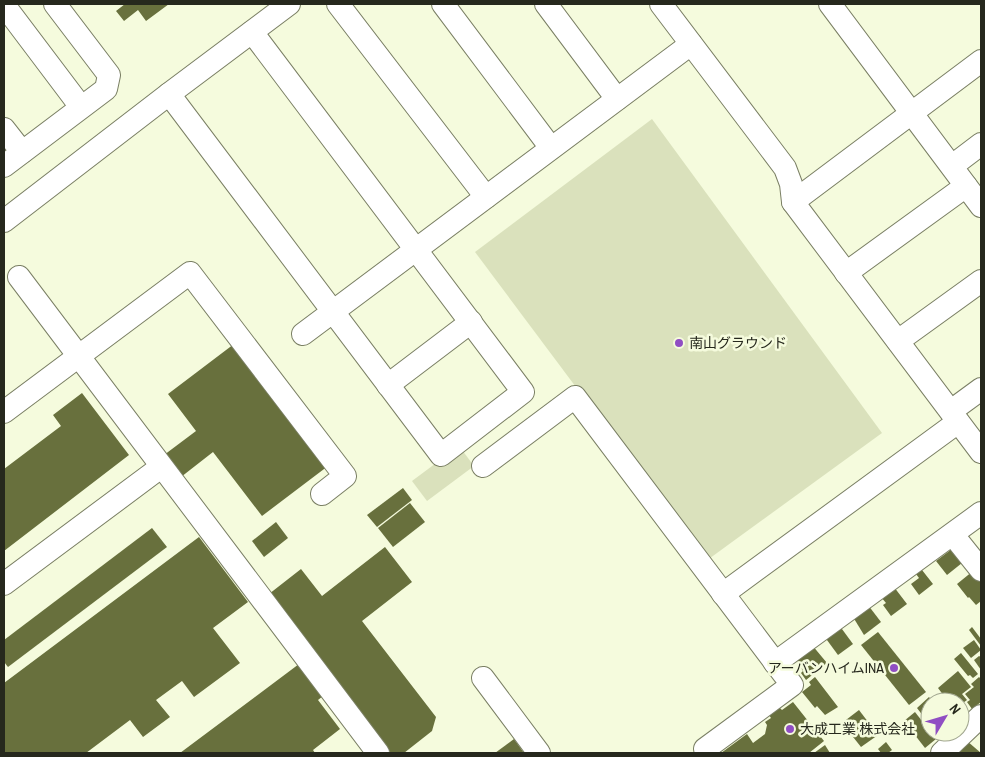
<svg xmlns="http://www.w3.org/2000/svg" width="985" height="757" viewBox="0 0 985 757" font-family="'Archivo Narrow','Noto Sans JP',sans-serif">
<rect width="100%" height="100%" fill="#f5fbdd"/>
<g fill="#dae1bc">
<path d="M652,119L882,433L706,561L475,252Z"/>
<path d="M459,446L474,466L427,501L412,481Z"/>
</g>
<g fill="#68703d">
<path d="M125,4H169L146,21L138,10L124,21L116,11Z"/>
<path d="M234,344L328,466L262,516L213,452L181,477L164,455L196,431L168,394Z"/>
<path d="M82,393L129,455L4,551V469L61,426L53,415Z"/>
<path d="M403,488L412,500L377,527L367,515Z"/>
<path d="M410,503L425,522L393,547L378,528Z"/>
<path d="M276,522L288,538L264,557L252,541Z"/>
<path d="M152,528L167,547L8,667L4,662V640Z"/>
<path d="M199,537L248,602L213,628L240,663L194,697L182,681L156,700L170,717L143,737L130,720L86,753H4V683Z"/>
<path d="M385,547L412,582L362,621L436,717L432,731L404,753H391L269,594L301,569L322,596Z"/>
<path d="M952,549L962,563L947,575L936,561Z"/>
<path d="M922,570L933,584L919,595L911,584L919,578L916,574Z"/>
<path d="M973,571L981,581V601L976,605L969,597L968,598L957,584Z"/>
<path d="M894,587L907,604L891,616L883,605L886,603L881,597Z"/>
<path d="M868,605L881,622L864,635L853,617Z"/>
<path d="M839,625L853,644L838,655L824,636Z"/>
<path d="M972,627L981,639V646L969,630Z"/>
<path d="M878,632L926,692L909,705L861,645Z"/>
<path d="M974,640L981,650L971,658L963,648Z"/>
<path d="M812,645L827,663L806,680L801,673L803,671L794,658Z"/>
<path d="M961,653L978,674L973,678L970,675L968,676L954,659Z"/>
<path d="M979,656L981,657V670L974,660Z"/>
<path d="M299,664L323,696L318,700L340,729L313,750L315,753H180Z"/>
<path d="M958,671L971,687L962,694L967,700L960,705V702H945L947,700L938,688Z"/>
<path d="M815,677L838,707L825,715L817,706L815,708L802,692L811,685L809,682Z"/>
<path d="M979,677L981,679V702L972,709L967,702L970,700L965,694L974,687L971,684Z"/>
<path d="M929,697L933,702H930V725L917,708Z"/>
<path d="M793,702L824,741L809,753H721L747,734L753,743L765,734L767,725L765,722L771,718L769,715L779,707L782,710Z"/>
<path d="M859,710L878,735L861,747L842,723Z"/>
<path d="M915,712L936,739L925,748L904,721Z"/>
<path d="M514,739L524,753H495Z"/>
<path d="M967,741L981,753H957Z"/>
<path d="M886,742L892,750L888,753H881L878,749Z"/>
<path d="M825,745L830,753H814Z"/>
</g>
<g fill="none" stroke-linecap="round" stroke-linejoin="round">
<g stroke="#7a7f64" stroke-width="24">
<g id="minor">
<path d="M338,4L486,197"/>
<path d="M443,4L551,148"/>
<path d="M546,4L617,99"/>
<path d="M661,4L785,168L791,184L793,202L981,452"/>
<path d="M830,4L981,206"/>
<path d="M4,5L81,107"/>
<path d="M169,94L441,455L523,392L252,32"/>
<path d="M4,129L22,152"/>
<path d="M4,166L106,89L109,75L55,4"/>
<path d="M952,166L981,144"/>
<path d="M793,202L981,61"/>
<path d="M4,221L169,94L289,4"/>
<path d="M846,273L966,186"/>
<path d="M19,277L378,753"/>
<path d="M303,334L691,44"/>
<path d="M898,341L981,281"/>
<path d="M388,385L471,322"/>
<path d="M951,411L981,389"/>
<path d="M4,412L190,273L345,476L322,494"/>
<path d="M483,466L575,397L792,685L705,749L708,753"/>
<path d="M953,535L981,570"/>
<path d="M4,584L161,467"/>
<path d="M723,594L958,422"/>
<path d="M775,663L981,513"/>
<path d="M483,678L539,753"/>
<path d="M942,753L981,716"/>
</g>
</g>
<use href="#minor" stroke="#fff" stroke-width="22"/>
</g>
<g fill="#904ec3" stroke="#f5fbdd" stroke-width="2">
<circle cx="679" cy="343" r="5"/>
<circle cx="894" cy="668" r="5"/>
<circle cx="790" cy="729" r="5"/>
</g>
<g text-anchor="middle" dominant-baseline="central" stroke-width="5" stroke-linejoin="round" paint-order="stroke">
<g font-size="14" fill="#26281d" stroke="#f5fbdd" text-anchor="start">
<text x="689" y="343">南山グラウンド</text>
<text x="884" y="668" text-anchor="end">アーバンハイムINA</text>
<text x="800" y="729">大成工業 株式会社</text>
</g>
</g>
<rect width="985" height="757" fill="none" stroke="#26281d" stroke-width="10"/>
<g transform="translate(945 717) rotate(52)"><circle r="24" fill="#f5fbdd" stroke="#a2a790"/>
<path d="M0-4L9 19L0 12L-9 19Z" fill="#904ec3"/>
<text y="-8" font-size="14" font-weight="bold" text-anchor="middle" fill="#26281d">N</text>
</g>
</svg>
